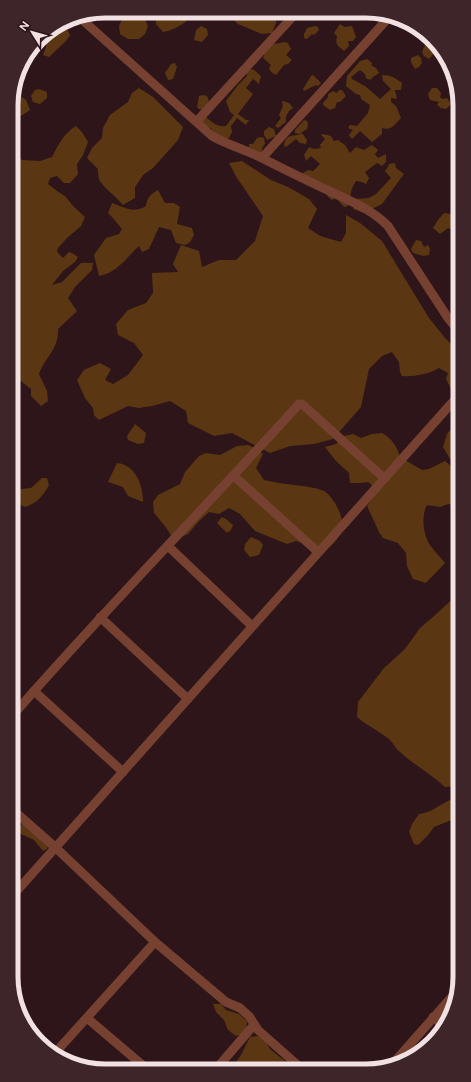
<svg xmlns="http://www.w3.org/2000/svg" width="471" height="1082" viewBox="0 0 471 1082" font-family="Figtree,sans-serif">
<rect width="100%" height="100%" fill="#2d1519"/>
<g fill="#5a3712">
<path d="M156,11L195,12C188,22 175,30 163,32L156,24Z"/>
<path d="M230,12H275L276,13V23L272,33L262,34L238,24L228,15Z"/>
<path d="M138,14L144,17L148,26L145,34L139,39H128L120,34L119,26L124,15L129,16L133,19Z"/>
<path d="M61,24L66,27L70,35L66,41L49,57L43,55L46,47L48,32Z"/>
<path d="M340,24L345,27L352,26L356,37L353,41H348L349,46L344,51C338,46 335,45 337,36L334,33Z"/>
<path d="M201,26L207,29L208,35L202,42L194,40L196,30Z"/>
<path d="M315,26L318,27L319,30L314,35L312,34L307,39L304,38V34L307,28Z"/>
<path d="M429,35L437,48L436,51L429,59L424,56L422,52Z"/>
<path d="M285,42L288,43L291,49L286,55L292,60L288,64L284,65L276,75L271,72L269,68L271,65L263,58L268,45Z"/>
<path d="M418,55L421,58L422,63L419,67L415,69L411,62V58Z"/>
<path d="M367,59L372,63L371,65L376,68L379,73L373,77L370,80L366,78L365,74L360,70L351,77L352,79L365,86L380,99L391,89L383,81L382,75C391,75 395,78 402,83L401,90H395L397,99L391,98V102L396,106L401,118C395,124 392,131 382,128V134L372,142L360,131L352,139L349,135L353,130L348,128L350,125L357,126L368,113L370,105L361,99L360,95L356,94L346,86L347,76L360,61Z"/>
<path d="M175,63L177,67L173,79L168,80L165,73L171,64Z"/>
<path d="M248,68L254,70L261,76L259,84L253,79L246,88L253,94L238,114L246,120H249L246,125L237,118L231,126L232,132L229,138C221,139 214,136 211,128L204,127L201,121L206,117C213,123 217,127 226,126L234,115L230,112L226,101L238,85L247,76L246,72Z"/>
<path d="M313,75L321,83L318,86L316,85L304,91L303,89L311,76Z"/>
<path d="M14,87L19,95L26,100L30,110L18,118H11V99Z"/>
<path d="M139,88L153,97L183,127L178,140L153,168L143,175L135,187V198L123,205C117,197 102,187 99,179C98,176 98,172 98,169L87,158L92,148L102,138L103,128L110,115L128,102L132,93Z"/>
<path d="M432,88H437L441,93L440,97L442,99L447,98L451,104L446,109L441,108L437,105L439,102L430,100L428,94Z"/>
<path d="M39,89L47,92V98L40,104L33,102L31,96L35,90Z"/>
<path d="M339,90H342L346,96L340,102H337L335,108L330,110L323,105V103L328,97V94L333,91L337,93Z"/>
<path d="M203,95L207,96L209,101L204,110L199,109L197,107L199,96Z"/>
<path d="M283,101L289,103L293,108C288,111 285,116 286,122L278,128L275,126L281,118L279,115L283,106L282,102Z"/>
<path d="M304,120L307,121L308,124L307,129L299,134L295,133V130Z"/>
<path d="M76,126L82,132L88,142L83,155L77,164L78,174L70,183H64L57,176L50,178L48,184L57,191L65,196L73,206L85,217L81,226L67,238L58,248L57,252L63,258L69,252L72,253L78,257L75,262L63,271L52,285L62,282L81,263H93L92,270L75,287L68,298L77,311L58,329C59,349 45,357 39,374L47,391L48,401L41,406L31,396V389L17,378L12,365L11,144H14L15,153L22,160L40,161L52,157C59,144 63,134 76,126Z"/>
<path d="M269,127L274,129L276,136L267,140L264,135V131Z"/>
<path d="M302,133L307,140L306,144L300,143L296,139L286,147L284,146C286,132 294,138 302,133Z"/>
<path d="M323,134L331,136L334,141L338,140L345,145L350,153L356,147L364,150L372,145L378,150L375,154L378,158L386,154V162L382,166L377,163L365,172L369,178L366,184L362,182L356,181L352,188L348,206L344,207L336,198L332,200L328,197L325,191L300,178L303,173L308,170L313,171L320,164L311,156L306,161L304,155L309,147L314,149L321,148L320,145L325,139L321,135Z"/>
<path d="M261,137L264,138L265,144L262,148V154L249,147V144H253L257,138Z"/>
<path d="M242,161L271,180L288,187L309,199L317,209L308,228L320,236L341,242L346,233V215L360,223L382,241L429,318L445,338L458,351V395L451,389L446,379L448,373L439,368C430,374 413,377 402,376L400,372L399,362L392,352L382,356L369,369L361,407L333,439L314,444L290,446L270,453L232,433L214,436L188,423L186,411L170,401L152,406L139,408L128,406L99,420L94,415L93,408L85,398L77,380L84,370L100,363L111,369L105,380L113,384L128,375L143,355L134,343L118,335L116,324L128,310L146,303L153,293L152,273L178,272L173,264L181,245L199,251L202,267L219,260H236L255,241L263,216L237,178L229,163Z"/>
<path d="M395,163L396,168L404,174L382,204L364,213L353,209V205L355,199L369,198L376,194L391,178L385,171L388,167L389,164Z"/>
<path d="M158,190L165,203H174L180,207L177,224L192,228L194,235L190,242L185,245L176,243L171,230L159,227L149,249L142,252L139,246C127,257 117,273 99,276L94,255L106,238L119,234L122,229L112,217L108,213L112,203C124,207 133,214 146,206C147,197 151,194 158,190Z"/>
<path d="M457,202V232L448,228L440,234L433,228L438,220L444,213L452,214L453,207Z"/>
<path d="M416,240L421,241L424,247L428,245L430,249L429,255L423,256L413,253L411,249Z"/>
<path d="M458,420V462L450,459L443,447L447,434Z"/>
<path d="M135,424L146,433L144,443L138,444L128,440L127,436Z"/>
<path d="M382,433C392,439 397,446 400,457L422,470L429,469L445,461L458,472V506L448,504L440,507L427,505C421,516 423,534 430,545C434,551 440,557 445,563L426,583L413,579L407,566L406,553L398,543L383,538L379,532L367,506L376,493L373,486L368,482L360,483H350L349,473L336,461L325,447L336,444L344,436L353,434L361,438L372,434Z"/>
<path d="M248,445L255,448L263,454L256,468L264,480C274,482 284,484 294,485C304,486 314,487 324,491C329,494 333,500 336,505C349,526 340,544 318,554L311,552L307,545L296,541L287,544L255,531L240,514L229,508L219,514L209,512L199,521L188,534L174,540L165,526L154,513L153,502L158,495L180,484L185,472L199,456L206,453L220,455L237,446Z"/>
<path d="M117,463C136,465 143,485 143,502L128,496L123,487L108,482Z"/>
<path d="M42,478H47L49,485C43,496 37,503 25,507L16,503L15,499L21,489L31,488Z"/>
<path d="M222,517L226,519L233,525L231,530L227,533L217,523Z"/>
<path d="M251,537L260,541L263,545L259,555L250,557L244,550L245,544Z"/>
<path d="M458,594L459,786L445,787C431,774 414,765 400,752C396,749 394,744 390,740C380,731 367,726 357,717L358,702L384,668L405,649L420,628L433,617Z"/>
<path d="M450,800L459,802V817L434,827L429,834L418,845L414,844L409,832L412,824L419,814C431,813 439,805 450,800Z"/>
<path d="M22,824L25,825L48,846L47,849L43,851L34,840L21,834L18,827Z"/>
<path d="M213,1004H221L226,1010L239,1014L247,1021L246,1033L236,1036L228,1030L224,1020L216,1012Z"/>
<path d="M258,1036L265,1041L271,1050L294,1068H260L252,1065L246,1068L231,1069L241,1055L250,1037Z"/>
</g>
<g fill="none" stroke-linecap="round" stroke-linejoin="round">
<g stroke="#774131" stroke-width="9">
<path d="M78,16L212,136C228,145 246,150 262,158C283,169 304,179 325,189C348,200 370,208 388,226L448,318L458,330"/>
<path d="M197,121L297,12"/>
<path d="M262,158L390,16"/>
<path d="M234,476L318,552"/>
<path d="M168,546L252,626"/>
<path d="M100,617L188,699"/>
<path d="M34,691L123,772"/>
<path d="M13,715C106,608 205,508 299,404H302L384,478"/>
<path d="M14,811L56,848L155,942L226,1002L240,1008L249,1016L258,1030L301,1068"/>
<path d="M14,894L458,396"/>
<path d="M433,1017L444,1026"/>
<path d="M87,1018L147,1069"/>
<path d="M55,1053L155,942"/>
<path d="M389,1068L457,991"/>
<path d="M216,1069L254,1025"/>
</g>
</g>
<path d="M0 0H471V1082H0ZM105 18H366A87 87 0 0 1 453 105V977A87 87 0 0 1 366 1064H105A87 87 0 0 1 18 977V105A87 87 0 0 1 105 18Z" fill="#3d2529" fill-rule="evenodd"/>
<path fill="none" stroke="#f2e1e3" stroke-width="5" d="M105 18H366A87 87 0 0 1 453 105V977A87 87 0 0 1 366 1064H105A87 87 0 0 1 18 977V105A87 87 0 0 1 105 18Z"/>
<g transform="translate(32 32) rotate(307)" stroke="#2d1519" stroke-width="3" paint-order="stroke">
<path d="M0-3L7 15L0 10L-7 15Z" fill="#f2e1e3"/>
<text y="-6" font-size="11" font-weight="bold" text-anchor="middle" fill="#f2e1e3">N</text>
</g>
</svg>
